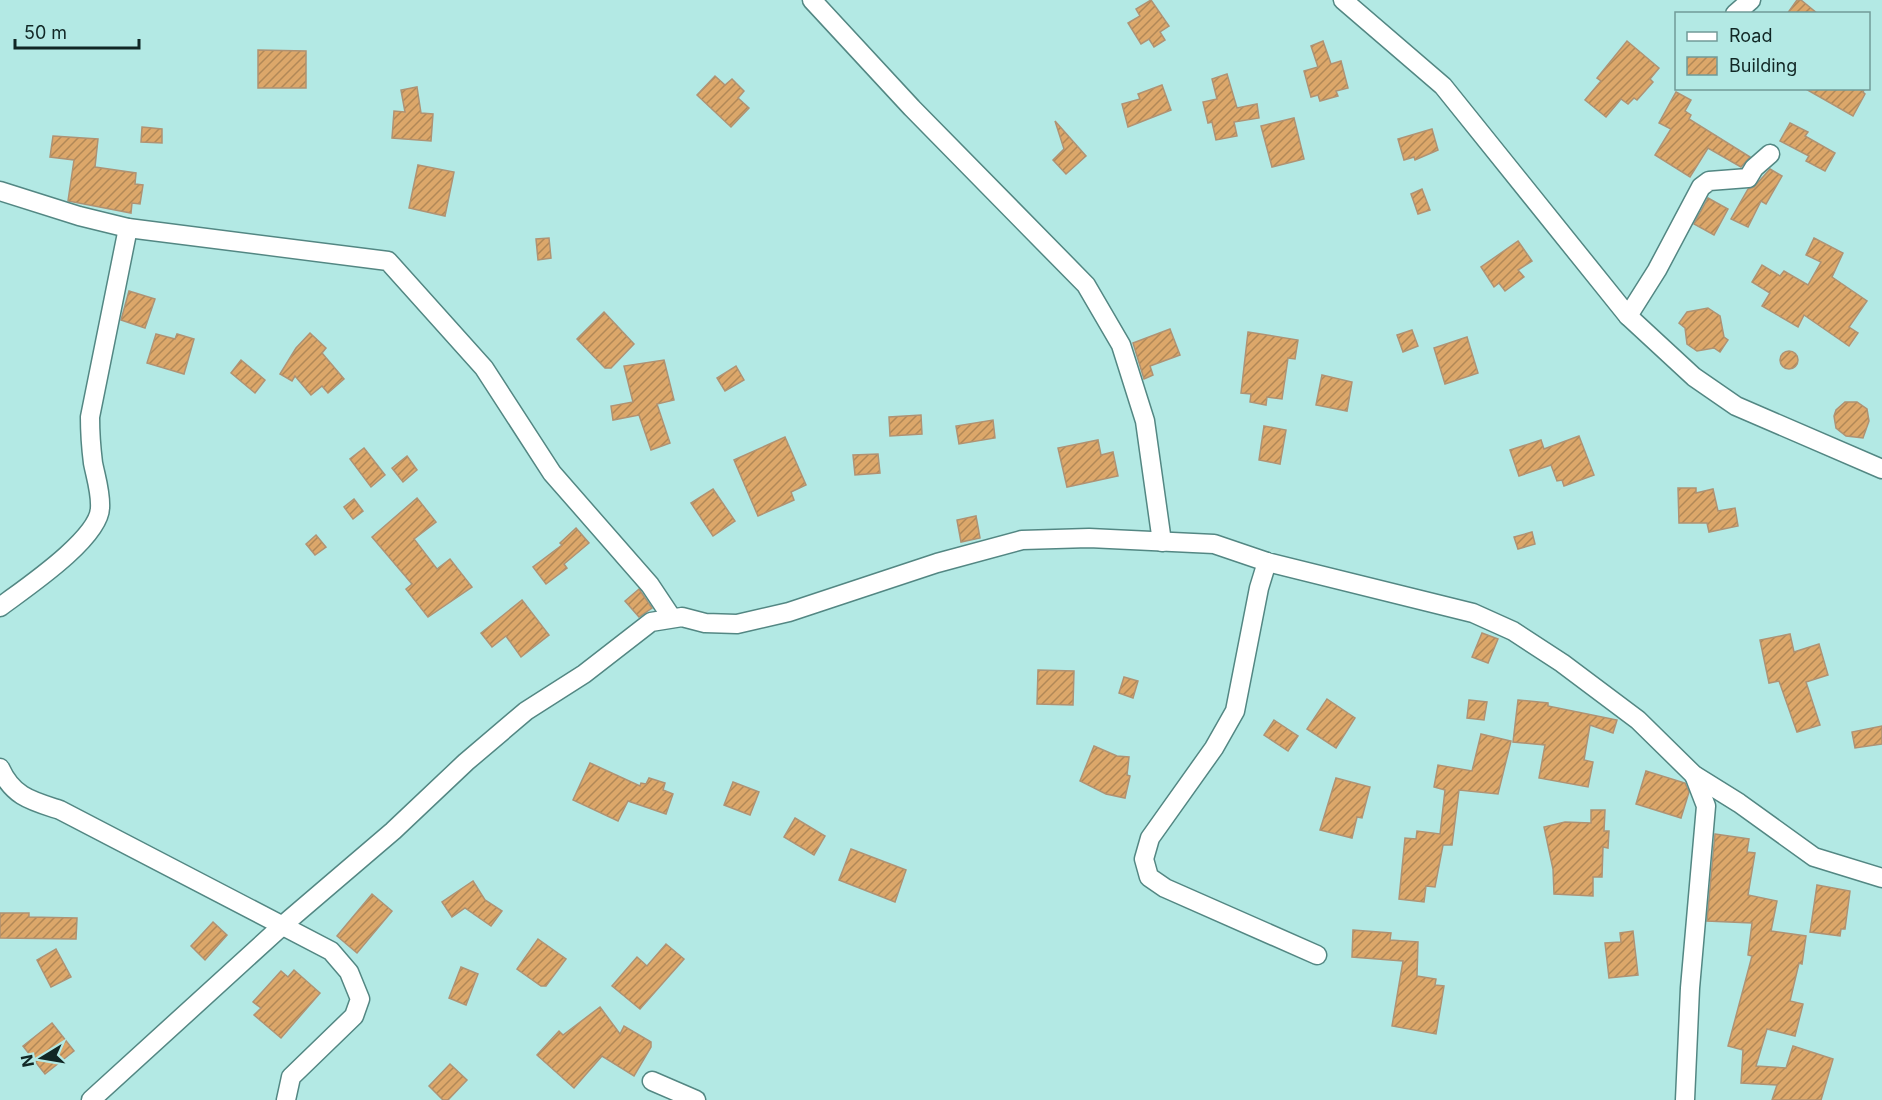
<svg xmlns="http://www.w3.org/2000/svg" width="1882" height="1100" viewBox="0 0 1882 1100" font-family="Inter,sans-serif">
<defs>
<pattern id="building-hatch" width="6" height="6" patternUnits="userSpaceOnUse" patternTransform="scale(1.5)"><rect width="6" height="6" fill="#dca76a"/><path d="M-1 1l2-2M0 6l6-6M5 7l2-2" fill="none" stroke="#b18857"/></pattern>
</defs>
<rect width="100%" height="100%" fill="#b3e9e4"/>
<g fill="url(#building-hatch)" stroke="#af9273" stroke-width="1.5">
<path d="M1151,0L1169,26L1160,32L1165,40L1154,47L1149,39L1141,44L1128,23L1140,16L1136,9Z"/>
<path d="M1797,0H1801L1818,14H1787Z"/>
<path d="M1323,41L1331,64L1341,61L1348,88L1336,91L1338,96L1320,101L1318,95L1311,97L1304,71L1318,67L1311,46Z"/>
<path d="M1627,41L1659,68L1650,79L1653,82L1637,100L1634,98L1628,104L1621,99L1606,117L1585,100L1601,81L1597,78Z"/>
<path d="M258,50L306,51V88H258Z"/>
<path d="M1227,74L1237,108L1257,104L1259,118L1234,122L1237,136L1216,140L1212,122L1208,123L1203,102L1217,99L1212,79Z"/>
<path d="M715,76L725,85L732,79L744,91L738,98L749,108L731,127L697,95Z"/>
<path d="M1162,85L1171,110L1128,127L1122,104L1140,99L1138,94Z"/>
<path d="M417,87L421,113L433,114L431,141L392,138L394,111L405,112L401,90Z"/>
<path d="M1804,88H1865L1863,92L1865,94L1853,116Z"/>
<path d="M1676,92L1691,100L1685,111L1691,115L1689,119L1750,157L1741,167L1708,148L1690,177L1655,155L1671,129L1659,123Z"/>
<path d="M1294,118L1304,159L1272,167L1261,126Z"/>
<path d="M1055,121L1086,156L1066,174L1053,160L1064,149Z"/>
<path d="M1790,123L1808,132L1805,136L1835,153L1825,171L1806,161L1809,156L1780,141Z"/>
<path d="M142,127L162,129V143L141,142Z"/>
<path d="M1432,129L1438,150L1415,160L1414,157L1404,160L1398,139Z"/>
<path d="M53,136L98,139L95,167L136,173L135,184L143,185L140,204L132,203L131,213L68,201L74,160L50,157Z"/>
<path d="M418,165L454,172L445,216L409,208Z"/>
<path d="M1770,169L1782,176L1766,204L1761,201L1748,227L1731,219L1748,189L1754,187Z"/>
<path d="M1422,189L1430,210L1418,214L1411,194Z"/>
<path d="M1708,198L1728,209L1714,235L1694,224Z"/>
<path d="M549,238L551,258L538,260L536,239Z"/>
<path d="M1814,238L1843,253L1832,277L1867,301L1849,327L1858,333L1849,346L1804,315L1798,327L1762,306L1770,293L1752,282L1762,265L1780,276L1784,271L1808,285L1821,262L1806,255Z"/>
<path d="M1518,241L1532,261L1518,270L1524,277L1505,291L1499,283L1494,287L1481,267Z"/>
<path d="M129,291L155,299L145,328L121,320Z"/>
<path d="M1708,308L1720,316L1724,337L1728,340L1720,352L1714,348L1697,351L1687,344L1685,328L1679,323L1687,312Z"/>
<path d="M604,312L634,344L611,368H605L577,339Z"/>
<path d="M1170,329L1180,355L1150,366L1153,375L1144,379L1133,343Z"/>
<path d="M1412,330L1418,346L1403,352L1397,335Z"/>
<path d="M1248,332L1298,340L1295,359L1288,358L1282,399L1267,397L1266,405L1250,402L1251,394L1241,393Z"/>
<path d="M310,333L326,348L322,353L344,379L328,393L322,386L311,395L295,376L292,381L280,374L296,348Z"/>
<path d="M156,334L175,339L177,334L194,339L184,374L147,363Z"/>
<path d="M1467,337L1478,373L1445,384L1434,348Z"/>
<circle cx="1789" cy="360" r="9"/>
<path d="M241,360L265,380L255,393L231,373Z"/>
<path d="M664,360L674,400L657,404L670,443L651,450L639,415L613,420L611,406L633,402L624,366Z"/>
<path d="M736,366L744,380L725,391L717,378Z"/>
<path d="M1322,375L1352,382L1347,411L1316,405Z"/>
<path d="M1845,402H1857L1867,409L1869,421L1863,438L1846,436L1836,428L1834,416L1836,410Z"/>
<path d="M921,415L922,434L890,436L889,417Z"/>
<path d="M993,420L995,438L959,444L956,426Z"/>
<path d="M1264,426L1286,430L1280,464L1259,460Z"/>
<path d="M1579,436L1594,475L1564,486L1562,480L1557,481L1551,465L1519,476L1510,450L1541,440L1544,449Z"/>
<path d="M785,437L806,485L791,492L794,500L758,516L734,460Z"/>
<path d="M1098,440L1101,455L1113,452L1118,476L1067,487L1058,448Z"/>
<path d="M364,448L385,475L371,487L350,459Z"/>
<path d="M878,454L880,473L855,475L853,455Z"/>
<path d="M407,456L417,470L403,482L392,468Z"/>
<path d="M1678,488H1696V493L1713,489L1718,511L1735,508L1738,526L1709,532L1707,523H1679Z"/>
<path d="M713,489L735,521L713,536L691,503Z"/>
<path d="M417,498L436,522L414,539L437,569L450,559L472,587L428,617L406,589L412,584L372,537Z"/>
<path d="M354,499L363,511L353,519L344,507Z"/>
<path d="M976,516L980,538L961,542L957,520Z"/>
<path d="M576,528L589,543L564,564L567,568L546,584L533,567L562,545L560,543Z"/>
<path d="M1532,532L1535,544L1518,549L1514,537Z"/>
<path d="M316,535L326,547L315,555L306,544Z"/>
<path d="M639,589L652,608L639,617L625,601Z"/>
<path d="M522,600L549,635L521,657L506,636L492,647L481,633Z"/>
<path d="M1482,633L1498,639L1488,663L1472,657Z"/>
<path d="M1790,634L1794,652L1819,644L1828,675L1806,682L1820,725L1797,732L1779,681L1769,683L1760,640Z"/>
<path d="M1038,670L1074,671L1073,705L1037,704Z"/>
<path d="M1124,677L1138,681L1133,698L1119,693Z"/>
<path d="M1327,699L1355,718L1336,748L1307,729Z"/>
<path d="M1469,700L1487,702L1484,720L1467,718Z"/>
<path d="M1518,700L1548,703V706L1617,720L1613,733L1590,725L1584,760L1593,762L1588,787L1539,778L1545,745L1513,742Z"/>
<path d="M1274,720L1298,736L1288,751L1264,735Z"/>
<path d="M1882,726V744L1855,748L1852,732Z"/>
<path d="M1481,734L1511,741L1498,794L1459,790L1452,845H1443L1435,887L1426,886L1424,902L1399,899L1405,838L1416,839L1417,831L1440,834L1445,790L1434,787L1438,765L1472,771Z"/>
<path d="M1094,746L1117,756L1129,757L1127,775L1130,776L1125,798L1106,794L1080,781Z"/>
<path d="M590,763L640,786L641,783L646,784L649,778L665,783L663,790L673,794L666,814L628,801L618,821L573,800Z"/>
<path d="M1646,771L1685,783L1689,792L1681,818L1636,804Z"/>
<path d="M1336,778L1370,787L1362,818L1357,817L1352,838L1320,830Z"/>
<path d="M733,782L759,792L750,815L724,805Z"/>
<path d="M1591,810H1605L1604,831H1609L1608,848L1603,847L1602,877H1593V896L1554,894L1553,869L1544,827L1565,822L1591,823Z"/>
<path d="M795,818L825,836L814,855L784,837Z"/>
<path d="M1715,834L1749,839L1747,852L1755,853L1748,895L1777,901L1771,931L1806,936L1802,964L1799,963L1790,1001L1803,1004L1795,1036L1767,1029L1756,1066L1786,1068L1793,1046L1833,1059L1821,1100H1772L1777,1085L1741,1083L1743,1050L1728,1046L1752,956L1748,955L1752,923L1707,921Z"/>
<path d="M851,849L906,870L895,902L839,880Z"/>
<path d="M473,881L485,900L502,911L491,926L465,908L452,917L442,902Z"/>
<path d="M1817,885L1850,891L1845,929H1841L1840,936L1810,932Z"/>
<path d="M372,894L392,911L357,953L337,936Z"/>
<path d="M0,913H29V917L77,918L76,939L0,938Z"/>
<path d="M213,922L227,935L205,960L191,946Z"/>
<path d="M1353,930L1391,933L1390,940L1418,942L1417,976L1436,979L1435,985L1444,986L1436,1034L1392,1026L1403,961L1352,957Z"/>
<path d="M1633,931L1638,975L1609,978L1605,943L1621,942L1620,933Z"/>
<path d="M538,939L566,959L546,986H541L517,969Z"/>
<path d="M666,944L684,959L640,1009L612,986L637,957L647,966Z"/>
<path d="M56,949L71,977L51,987L37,960Z"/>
<path d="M461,967L478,974L466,1005L449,998Z"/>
<path d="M294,970L320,993L281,1038L254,1015L261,1008L253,1002L281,971L288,977Z"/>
<path d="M600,1007L620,1034L624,1026L651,1042V1047L634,1076L602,1056L574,1088L537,1055L559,1031L563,1035Z"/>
<path d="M52,1023L74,1051L45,1074L23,1046Z"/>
<path d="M450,1064L467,1080L448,1100H443L429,1086Z"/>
</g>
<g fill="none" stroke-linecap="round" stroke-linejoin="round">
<g stroke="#538783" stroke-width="21">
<g id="minor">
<path d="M812,0L912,108L1086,285L1121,345L1145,421L1162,542"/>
<path d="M1343,0L1443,86L1628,316L1694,377L1736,406L1882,469"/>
<path d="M1735,14L1751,0"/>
<path d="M0,191L79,216L128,228L388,261L484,368L552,473L650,585L672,618"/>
<path d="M1628,316L1657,270L1701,187L1709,181L1748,178L1754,168L1770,154"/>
<path d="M1267,562L1259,588L1235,711L1214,748L1150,838L1144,859L1149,877L1165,888L1317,955"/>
<path d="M0,607C24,589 99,539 100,508C101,493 96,478 93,463C91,447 90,432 90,417L128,228"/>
<path d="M0,768C13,797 32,801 60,810L331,951L349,972L360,999L354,1016L291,1077L286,1100"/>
<path d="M652,1081L696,1100"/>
<path d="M91,1100L283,925L393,831L466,762L526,711L584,674L651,622L682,617L705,623L737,624L789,612L937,563L1022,540L1089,538L1214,544L1267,562L1473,613L1513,631L1562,663L1638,720L1694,775L1739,803L1814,857L1882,878"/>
<path d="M1685,1100L1690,988L1706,806L1694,775"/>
</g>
</g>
<use href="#minor" stroke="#fff" stroke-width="18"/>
</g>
<rect x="1675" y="12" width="195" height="78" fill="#b3e9e4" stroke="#729b98" stroke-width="1.5"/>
<rect x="1687" y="32" width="30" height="9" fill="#ffffff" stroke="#729b98" stroke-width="1.5"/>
<text x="1729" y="42" font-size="18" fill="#112725">Road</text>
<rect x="1687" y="57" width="30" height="18" fill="url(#building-hatch)" stroke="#729b98" stroke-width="1.5"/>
<text x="1729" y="72" font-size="18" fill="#112725">Building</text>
<g transform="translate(42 1058) rotate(259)" stroke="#b3e9e4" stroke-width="4.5" paint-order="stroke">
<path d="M0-4.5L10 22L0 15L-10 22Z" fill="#112725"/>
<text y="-9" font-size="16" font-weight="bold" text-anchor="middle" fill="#112725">N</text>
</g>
<path d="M15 39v9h124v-9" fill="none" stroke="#112725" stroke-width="3"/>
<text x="24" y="39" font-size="18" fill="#112725" stroke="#b3e9e4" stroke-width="4.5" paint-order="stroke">50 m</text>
</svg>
